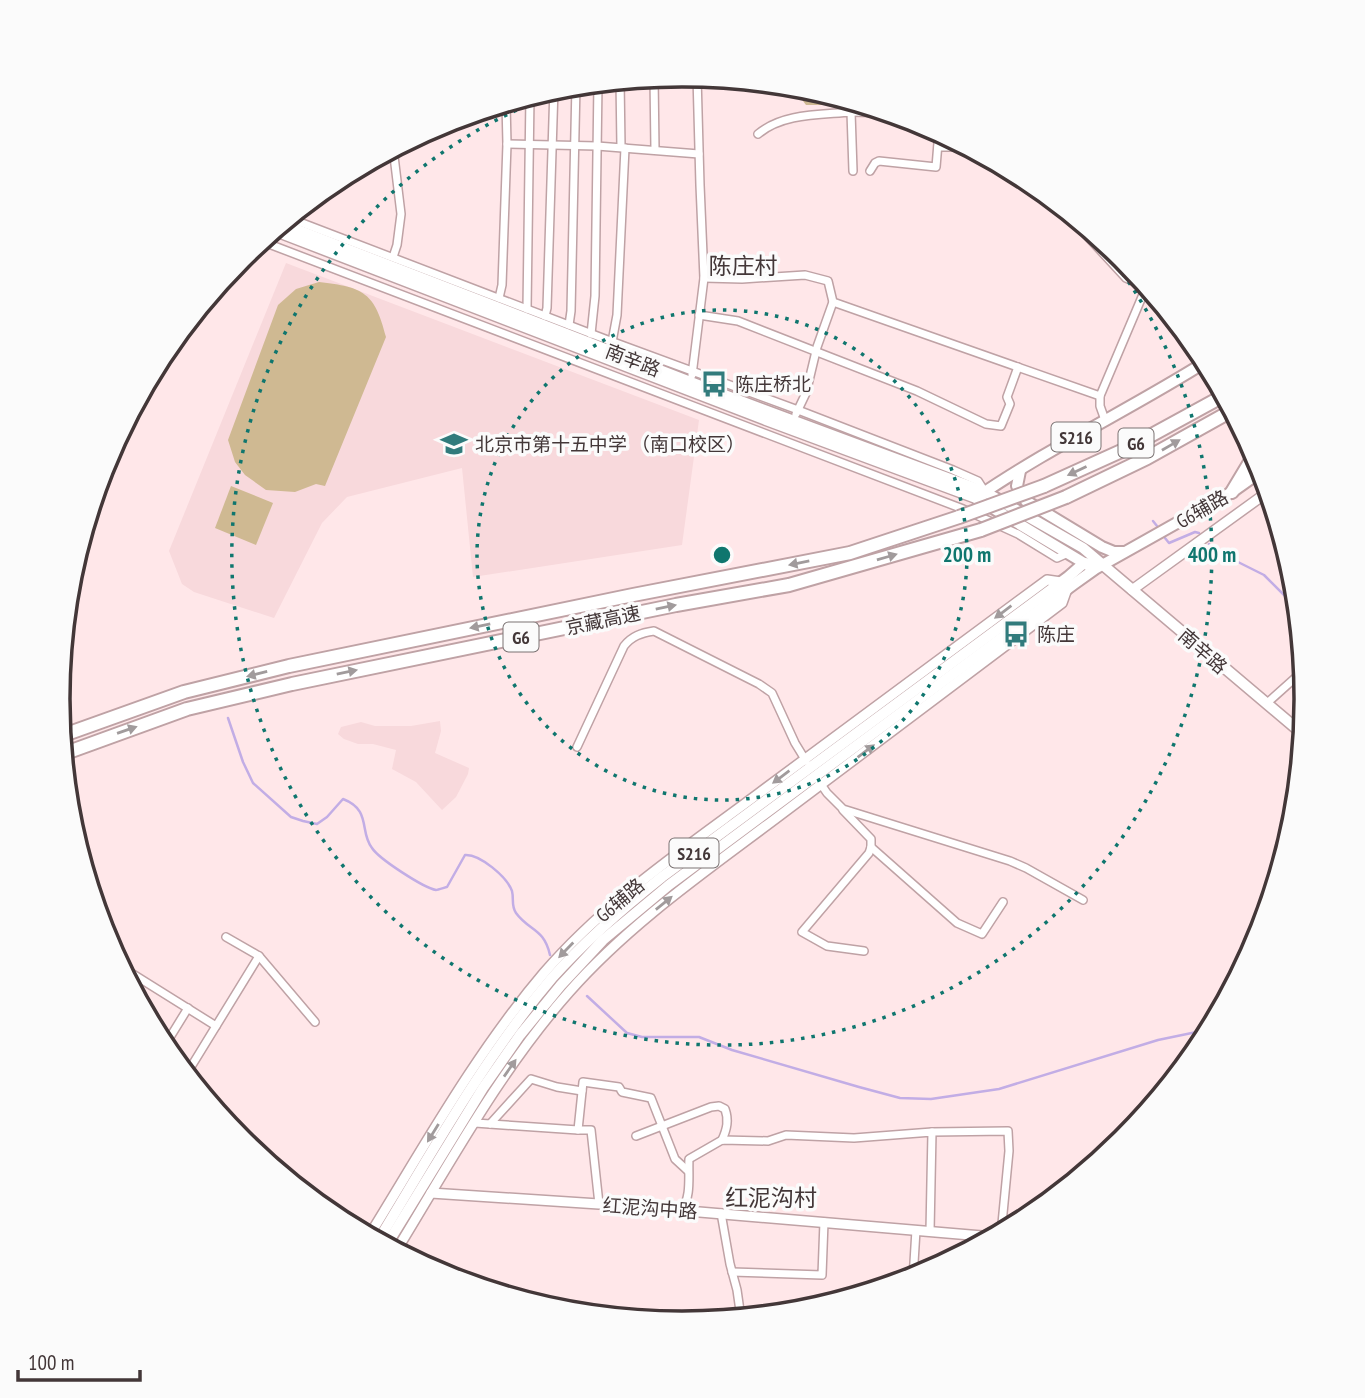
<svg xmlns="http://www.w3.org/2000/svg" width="1365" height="1398" viewBox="0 0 1365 1398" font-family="'PT Sans Narrow','Noto Sans SC',sans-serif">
<rect width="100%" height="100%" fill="#ffe7e9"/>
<g fill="#f8d9dc">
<path d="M286,263L699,420L682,545L473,577L462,468L347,497L322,523L274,618L194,592L182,584L169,551Z"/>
<path d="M440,721L441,731L435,753L469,768L468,774L456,797L442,810L416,782L392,769L396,750L373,744H358L344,739L338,734L341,727L361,722L375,726H411Z"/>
</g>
<g fill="#cfb992">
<path d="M791,85L805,86L866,105H806Z"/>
<path d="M319,282C364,287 375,293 386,337L325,486L316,484L295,492L266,490L245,475L235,462L228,440L278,305L296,289Z"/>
<path d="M231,486L273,503L256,545L215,528Z"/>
</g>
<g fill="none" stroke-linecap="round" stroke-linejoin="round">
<g stroke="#c2ade5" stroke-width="2.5">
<path d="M1153,521L1157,526"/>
<path d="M1165,538L1169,543L1195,532L1199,533"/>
<path d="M1209,544L1212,549L1264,575L1291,602L1295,605L1298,604"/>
<path d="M228,718L243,762L253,783L291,817L303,821L317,824L327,817L343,799C372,810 359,832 372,848C379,859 424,888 436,890C438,890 446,887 447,887L465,855C480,854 507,877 512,891C514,899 511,906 516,913C529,931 544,928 550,955"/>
<path d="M587,996L627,1033L642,1037H699L732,1050L859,1087L900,1098L931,1099L999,1089L1158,1040L1211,1029"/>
</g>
<g stroke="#bfa2a5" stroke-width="10">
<g id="minor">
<path d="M654,77L655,150"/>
<path d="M735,79L743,85"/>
<path d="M620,80L621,147"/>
<path d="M851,112L894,113"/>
<path d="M758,134C783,113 820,115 851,112L853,171"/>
<path d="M507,144L597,146L699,154"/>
<path d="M938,147H969"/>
<path d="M870,171L875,163L879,161L936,167L939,131"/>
<path d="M1053,199L1126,278L1145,287"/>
<path d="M289,218L605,339L798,410L953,470L978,481L985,492"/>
<path d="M261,241L963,509L1018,534L1057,558L1068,553"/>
<path d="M393,257L397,245L401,214L394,156L398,146"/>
<path d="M704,278L742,279L805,275L828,281L833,302L1100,396"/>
<path d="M499,298L502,285L507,144L506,103"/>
<path d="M527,309L530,96"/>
<path d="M699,315L738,321L917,391L986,424L1001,426L1010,404L1007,397L1018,367"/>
<path d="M545,316L547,308L554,88"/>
<path d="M569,325L571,311L576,85"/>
<path d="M591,334L595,296L598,83"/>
<path d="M612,342L617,315L625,148"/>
<path d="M692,375L704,278L700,185L697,76"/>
<path d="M796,414L806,393L817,347L833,302"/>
<path d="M1105,420L1100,406V396L1147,285"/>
<path d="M1266,704L1304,670"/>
<path d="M577,747L624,646C632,636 641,633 654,631L759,684L772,693L795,743L806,761"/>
<path d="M818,780L827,793L843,809L1010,861L1026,868L1083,900"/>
<path d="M843,810L871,839V847L869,853L802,932L827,946L864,951"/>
<path d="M871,847L957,923L982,934L1003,902"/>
<path d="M259,956L315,1022"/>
<path d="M120,966L216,1026"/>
<path d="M164,1047L188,1008"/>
<path d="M186,1075L259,956L226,937"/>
<path d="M475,1123L578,1130L583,1082L619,1087L622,1092L651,1098L675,1159L688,1171"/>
<path d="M490,1124L531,1079L557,1087L582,1091"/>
<path d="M578,1130H591L599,1204"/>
<path d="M932,1132L1008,1131L1009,1151L1001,1234"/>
<path d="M636,1136L711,1107L719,1106L725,1109C729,1120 727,1129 722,1140"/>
<path d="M681,1210C692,1198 688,1174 689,1159L722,1140L768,1141L786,1135L854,1138L932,1132L930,1231"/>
<path d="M721,1213L730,1264L737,1290L741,1318"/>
<path d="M732,1272L822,1275L824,1222"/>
<path d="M913,1279L916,1230"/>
</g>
</g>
<g stroke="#bfa2a5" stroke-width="12">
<g id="tertiary">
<path d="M1132,590L1269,491"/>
<path d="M431,1193L629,1206L994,1237"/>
<path d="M369,1236C424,1147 476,1053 544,973C605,902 684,849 758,794C855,722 951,651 1047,580L1061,582"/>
<path d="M396,1251C450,1163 500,1070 569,992C630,923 706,871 779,816C874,745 968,674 1062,603L1067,589"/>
</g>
</g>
<g stroke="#bfa2a5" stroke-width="13">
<g id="secondary">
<path d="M282,224L711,390L985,492"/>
<path d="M273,230L766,420L976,498"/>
<path d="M1103,565L1304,735"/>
</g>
</g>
<g stroke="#bfa2a5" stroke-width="14">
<g id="primary">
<path d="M1020,471L1017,486L1026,501L1102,547L1114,552H1124"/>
<path d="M985,492L1083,548L1103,565"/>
<path d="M1089,566L976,498C1050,447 1131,409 1207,361"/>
<path d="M378,1241C432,1152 484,1058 552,978C585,941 623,908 662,877L1068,577L1084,563L1103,565"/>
<path d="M386,1246L483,1088L520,1035L561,985L603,940L669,885L1074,584L1095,569L1232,492L1263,470"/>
</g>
</g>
<g stroke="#bfa2a5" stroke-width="16">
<g id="motorway">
<path d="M1044,486L1128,448L1225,395"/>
<path d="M1232,492L1256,452"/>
<path d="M1066,497L1147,458L1233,410"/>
<path d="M61,736L184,692L289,666L633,595L850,553L959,517"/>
<path d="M63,754L187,709L292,684L676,605L789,585L981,530"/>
</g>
</g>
<use href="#minor" stroke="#fff" stroke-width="7"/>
<use href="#tertiary" stroke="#fff" stroke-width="9"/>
<use href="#secondary" stroke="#fff" stroke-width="10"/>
<use href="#primary" stroke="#fff" stroke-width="10"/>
<use href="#motorway" stroke="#fff" stroke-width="12"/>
<g stroke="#bfa2a5" stroke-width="16" stroke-linecap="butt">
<g id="motorway-bridge">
<path d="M959,517L1044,486"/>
<path d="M981,530L1066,497"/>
</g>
</g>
<use href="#motorway-bridge" stroke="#fff" stroke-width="12"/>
</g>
<defs><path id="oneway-solid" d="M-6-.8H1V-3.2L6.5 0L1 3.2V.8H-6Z" transform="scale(1.75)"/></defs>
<g fill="#a19b9c">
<use href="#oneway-solid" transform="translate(1171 445) rotate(-30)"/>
<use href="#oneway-solid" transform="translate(1077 471) rotate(155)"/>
<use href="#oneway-solid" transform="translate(887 557) rotate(-16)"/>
<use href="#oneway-solid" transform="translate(799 563) rotate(169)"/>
<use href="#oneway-solid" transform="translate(666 607) rotate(-12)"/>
<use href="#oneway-solid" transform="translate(1003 612) rotate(143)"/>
<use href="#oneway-solid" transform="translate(480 626) rotate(168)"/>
<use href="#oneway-solid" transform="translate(347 672) rotate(-12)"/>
<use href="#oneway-solid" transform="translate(257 674) rotate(166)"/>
<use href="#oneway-solid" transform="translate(127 730) rotate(-19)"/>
<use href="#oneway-solid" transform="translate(866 751) rotate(-37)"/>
<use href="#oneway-solid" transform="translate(781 777) rotate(143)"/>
<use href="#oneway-solid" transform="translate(664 903) rotate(-39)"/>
<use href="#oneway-solid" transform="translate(566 950) rotate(134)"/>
<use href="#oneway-solid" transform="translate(510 1068) rotate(-55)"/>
<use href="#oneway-solid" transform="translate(433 1133) rotate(122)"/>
</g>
<g fill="none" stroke="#0f766e" stroke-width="3.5" stroke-dasharray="3.5 7">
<circle cx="722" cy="555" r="245"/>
<path d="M1083 224A490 490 0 1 1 587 84"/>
</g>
<defs>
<g id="bus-bare" transform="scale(2.1)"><path d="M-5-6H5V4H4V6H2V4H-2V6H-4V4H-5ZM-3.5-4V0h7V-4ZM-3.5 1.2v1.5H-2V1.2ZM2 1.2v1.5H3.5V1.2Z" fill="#317b7c" stroke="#fbfbfb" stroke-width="2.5" paint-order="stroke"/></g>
<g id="school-bare" transform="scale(2.1)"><path d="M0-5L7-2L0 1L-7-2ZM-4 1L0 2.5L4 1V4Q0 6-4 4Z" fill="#317b7c" stroke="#fbfbfb" stroke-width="2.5" paint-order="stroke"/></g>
</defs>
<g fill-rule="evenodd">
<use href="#bus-bare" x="714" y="384"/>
<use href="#school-bare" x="454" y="444"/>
<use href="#bus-bare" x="1016" y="634"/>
</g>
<g text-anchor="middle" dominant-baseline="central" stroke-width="7" stroke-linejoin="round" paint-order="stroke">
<g fill="#fbfbfb" stroke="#7a7272" stroke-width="2">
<rect x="1051.5" y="422.5" width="49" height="29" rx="5"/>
<rect x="1118.5" y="428.5" width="35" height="29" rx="5"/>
<rect x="503.5" y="622.5" width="35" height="29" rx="5"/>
<rect x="669.5" y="838.5" width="49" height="29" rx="5"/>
</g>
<g font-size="18" font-weight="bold" fill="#433738">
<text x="1076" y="437">S216</text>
<text x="1136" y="443">G6</text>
<text x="521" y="637">G6</text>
<text x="694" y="853">S216</text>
</g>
<g font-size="19" fill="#433738" stroke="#fbfbfb">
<text transform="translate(633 360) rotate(21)">南辛路</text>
<text transform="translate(1202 509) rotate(-30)">G6辅路</text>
<text transform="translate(603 620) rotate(-12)">京藏高速</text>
<text transform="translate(1203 651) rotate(41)">南辛路</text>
<text transform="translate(620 900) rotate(-40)">G6辅路</text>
<text transform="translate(650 1208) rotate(4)">红泥沟中路</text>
</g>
<g font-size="19" fill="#433738" stroke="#fbfbfb" text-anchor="start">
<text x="735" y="384">陈庄桥北</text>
<text x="475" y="444">北京市第十五中学 （南口校区）</text>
<text x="1037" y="634">陈庄</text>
</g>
<g font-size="23" fill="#433738" stroke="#fbfbfb">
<text x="743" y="265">陈庄村</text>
<text x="771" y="1197">红泥沟村</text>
</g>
</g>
<path d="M0 0H1365V1398H0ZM70 699a612 612 0 1 1 1224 0a612 612 0 1 1-1224 0Z" fill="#fbfbfb" fill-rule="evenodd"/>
<path fill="none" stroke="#433738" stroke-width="3.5" d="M70 699a612 612 0 1 1 1224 0a612 612 0 1 1-1224 0Z"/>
<circle cx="722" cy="555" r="10" fill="#0f766e" stroke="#fbfbfb" stroke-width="3.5"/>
<g font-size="21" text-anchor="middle" font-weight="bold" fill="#0f766e" stroke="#fbfbfb" stroke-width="7" stroke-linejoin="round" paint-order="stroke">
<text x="967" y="562">200 m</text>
<text x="1212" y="562">400 m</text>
</g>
<path d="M18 1370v10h122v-10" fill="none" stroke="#433738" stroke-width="3.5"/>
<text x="28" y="1370" font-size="21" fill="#433738" stroke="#fbfbfb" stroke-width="5" paint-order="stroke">100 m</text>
</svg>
